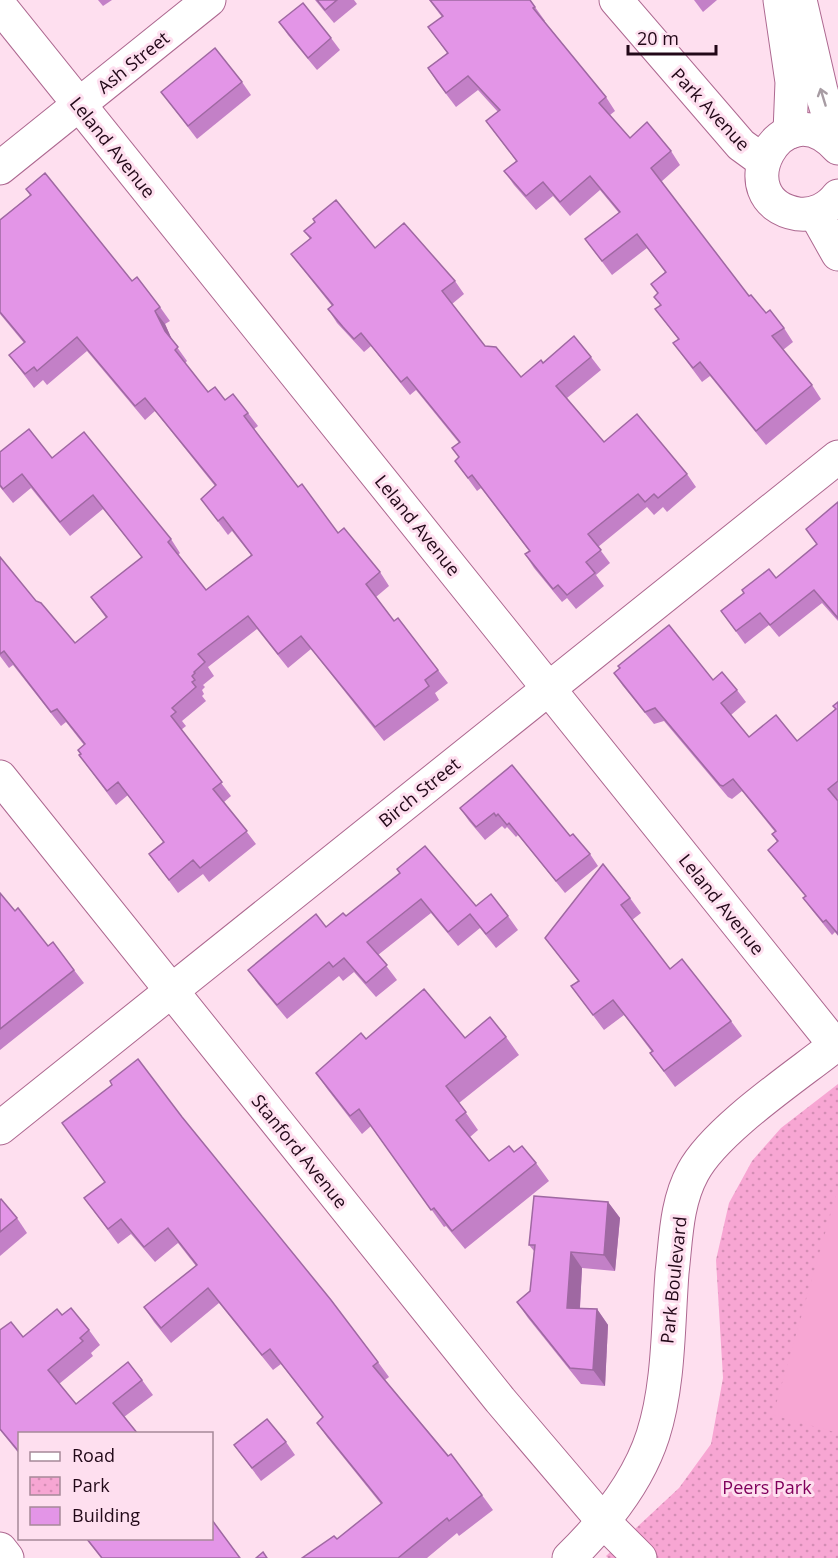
<svg xmlns="http://www.w3.org/2000/svg" width="838" height="1558" viewBox="0 0 838 1558" font-family="'Open Sans',sans-serif">
<defs>
<pattern id="park-dots" width="8" height="8" patternUnits="userSpaceOnUse" patternTransform="scale(1.5)"><rect width="8" height="8" fill="#f7a6d3"/><path d="M2 2h.1M6 6h.1" fill="none" stroke="#d38db4" stroke-width="1.8" stroke-linecap="round"/></pattern>
</defs>
<rect width="100%" height="100%" fill="#fedfef"/>
<path fill="url(#park-dots)" d="M838,1084V1558H608L606,1556L679,1488L711,1444L723,1378L716,1260L729,1203L752,1161L781,1128Z"/>
<path fill="#f7a6d3" d="M838,1188V1433L773,1415Z"/>
<g fill="none" stroke-linecap="round" stroke-linejoin="round">
<g stroke="#ad6890" stroke-width="35">
<g id="minor">
<path d="M616,0L741,145L763,161"/>
<path d="M780,0L792,82L790,132"/>
<path d="M800,0L821,91L838,145"/>
<path d="M0,6L835,1045"/>
<path d="M838,148C781,85 722,201 798,214C814,216 829,208 838,196"/>
<path d="M0,168L209,0"/>
<path d="M815,213L838,254"/>
<path d="M0,777L500,1400L603,1521L640,1558"/>
<path d="M0,1128L838,457"/>
<path d="M0,1549L7,1558"/>
<path d="M569,1558C604,1524 638,1482 653,1435C669,1385 668,1326 672,1273C676,1239 676,1203 693,1172C716,1129 798,1075 838,1043"/>
</g>
</g>
<use href="#minor" stroke="#fff" stroke-width="33"/>
</g>
<g fill="#c380c7">
<path d="M98,0H112L103,6Z"/>
<path d="M315,0H354L357,4L334,23Z"/>
<path d="M429,0H530L545,21H544L606,97L615,111L610,115L630,138L671,151L680,165L661,182L749,296L766,313L784,328L793,342L783,350L812,385L821,399L766,445L710,376L702,382L673,343L678,339L655,309L660,305L654,297L658,293L651,284L665,272L647,248L612,275L585,239L619,213L600,190L570,216L553,196L536,210L514,185L504,171L516,161L486,121L498,112L478,90L456,107L437,82L428,68L447,53L428,27L442,17Z"/>
<path d="M694,0H717L703,12Z"/>
<path d="M279,22L331,38L340,50L317,70L288,35Z"/>
<path d="M242,82L251,95L197,139L161,92Z"/>
<path d="M26,189L160,307L170,321L165,324L172,340L187,361L185,363L208,392L225,400L248,413L258,426L254,429L298,487L338,533L380,572L389,586L376,597L394,621L438,670L448,683L435,693L439,700L384,741L311,649L288,668L257,629L208,667L214,676L203,685L205,687L202,690L204,694L202,696L206,701L182,721L186,726L181,730L231,796L224,802L256,844L209,882L203,874L178,893L149,854L163,842L128,795L116,805L79,755L81,754L84,745L66,722L61,726L13,665L9,668L0,656V557L36,601L75,643L106,618L91,597L142,557L103,509L70,536L31,488L13,503L0,487V452L52,458L171,539L180,553L178,555L206,590L251,555L232,531L228,535L201,499L215,486L155,411L145,420L87,351L47,385L43,380L34,388L9,355L24,343L0,314V220L30,195Z"/>
<path d="M304,231L375,248L455,281L464,294L452,304L485,346L521,377L543,363L591,357L601,370L567,398L604,442L687,474L696,487L667,512L663,507L654,515L647,507L598,547L610,563L596,575L604,586L576,609L567,598L562,602L534,568L525,554L529,551L481,488L477,491L455,461L459,457L452,448L459,443L416,390L410,395L371,346L364,352L337,323L328,309L332,306L301,267L291,254L310,239Z"/>
<path d="M838,502V621L822,603L779,637L769,625L745,644L721,611L776,578L817,545L806,529Z"/>
<path d="M614,673L713,680L737,690L746,702L731,715L749,737L797,741L835,709L838,702V936L835,932L832,935L812,910L803,898L805,896L777,862L768,850L777,842L772,834L775,832L742,791L732,799L728,797L664,721L654,724L623,686Z"/>
<path d="M512,765L570,836L590,854L598,866L565,893L518,835L516,837L507,827L505,829L502,826L485,840L469,821L460,808Z"/>
<path d="M400,874L476,906L508,916L518,930L496,948L480,928L458,946L431,913L378,955L397,980L376,997L354,972L343,981L339,976L287,1019L258,984L248,970L346,916Z"/>
<path d="M0,893L15,911L48,946L74,970L84,983L0,1050Z"/>
<path d="M630,898L641,913L632,920L670,969L731,1021L742,1036L675,1087L650,1053L652,1052L624,1015L604,1030L571,986L578,981L545,938Z"/>
<path d="M506,1037L519,1055L459,1103L478,1130L470,1137L489,1161L514,1152L536,1163L549,1181L465,1249L446,1226L444,1227L371,1126L362,1134L328,1090L316,1073L366,1039Z"/>
<path d="M182,1117L378,1362L389,1377L385,1380L482,1495L493,1510L459,1536L457,1533L427,1558H302L337,1539L381,1504L327,1437L317,1423L323,1418L281,1364L273,1370L219,1303L171,1343L154,1322L144,1307L196,1266L178,1243L155,1262L131,1234L118,1244L84,1198L105,1182Z"/>
<path d="M0,1200L17,1218L27,1233L0,1256Z"/>
<path d="M608,1202L620,1218L615,1271L582,1268L580,1308L597,1309L608,1325L605,1386L581,1384L528,1318L517,1302L530,1291L534,1251L529,1245Z"/>
<path d="M62,1315L89,1330L100,1345L91,1353L93,1356L59,1384L76,1404L142,1380L153,1395L124,1417L20,1434V1455L0,1430V1330L23,1337Z"/>
<path d="M286,1442L295,1455L261,1481L234,1445Z"/>
<path d="M86,1539H212L240,1558H101Z"/>
</g>
<g fill="#9f68a2">
<path d="M155,311L165,324L174,344L165,331Z"/>
<path d="M608,1202L620,1218L615,1271L604,1255Z"/>
<path d="M571,1252L582,1268L579,1323L567,1308Z"/>
<path d="M597,1309L608,1325L605,1386L593,1370Z"/>
</g>
<g fill="#e395e7" stroke="#9f68a2" stroke-width="1.5">
<path d="M317,0H337L325,10Z"/>
<path d="M430,0H530L535,7L533,8L606,97L599,103L630,138L647,122L671,151L651,168L749,296L751,295L766,313L770,310L784,328L772,336L812,385L756,431L700,362L693,368L673,343L679,339L655,309L661,305L654,297L658,293L651,284L666,272L637,234L602,261L585,239L620,212L590,176L560,202L543,182L526,196L504,171L517,161L486,121L500,110L468,76L446,93L428,68L448,53L428,27L443,16Z"/>
<path d="M303,3L331,38L308,58L279,22Z"/>
<path d="M215,48L242,82L188,126L161,92Z"/>
<path d="M45,173L132,281L137,277L160,307L155,311L165,331L178,347L175,350L208,392L215,387L225,400L233,394L248,413L244,416L298,487L302,484L338,533L344,528L380,572L366,584L394,621L398,618L438,670L425,680L429,686L375,727L301,636L278,654L248,616L198,654L205,662L194,672L195,673L192,676L195,680L192,682L196,687L172,708L176,712L171,716L222,782L213,789L247,831L200,868L193,860L169,880L149,854L164,842L118,782L107,791L79,755L81,754L78,750L85,744L57,709L51,712L4,651L0,654V557L36,601L41,603L75,643L107,617L91,597L142,557L93,495L60,522L22,474L3,489L0,485V452L29,429L52,458L84,432L171,539L168,542L206,590L252,555L223,517L218,521L201,499L216,485L145,398L135,406L77,337L37,371L34,367L25,374L9,355L25,342L0,312V220L31,195L26,189Z"/>
<path d="M336,200L375,248L404,223L455,281L442,291L485,346L496,347L521,377L541,360L543,363L574,336L591,357L556,386L604,442L637,414L687,474L658,498L654,494L645,502L638,494L588,534L601,550L586,562L595,573L567,595L558,585L553,589L525,554L530,551L472,475L468,478L455,461L459,457L452,448L460,442L407,377L401,382L361,333L354,339L343,327L328,309L333,305L291,254L311,238L304,231L315,222L313,219Z"/>
<path d="M838,502V618L814,590L770,625L760,613L736,631L721,611L744,593L742,590L769,569L776,578L817,544L806,529Z"/>
<path d="M669,625L713,680L722,672L737,690L721,703L749,737L776,715L797,741L836,709L833,706L838,702V781L828,789L838,801V934L826,920L823,922L803,898L806,896L768,850L778,841L772,834L776,831L733,779L723,786L720,785L655,708L645,712L614,673L620,668L618,666Z"/>
<path d="M512,765L570,836L573,834L590,854L556,881L509,823L507,825L498,814L496,816L494,813L476,827L460,808Z"/>
<path d="M425,846L476,906L491,894L508,916L486,934L470,914L448,932L421,899L367,942L387,965L366,983L344,958L333,967L329,962L277,1005L248,970L316,914L326,927L343,913L346,916L400,873L397,869Z"/>
<path d="M603,864L630,898L621,905L670,969L682,959L731,1021L664,1071L650,1053L653,1051L613,1000L593,1015L571,986L579,981L545,938Z"/>
<path d="M0,893L15,911L18,908L48,946L53,942L74,970L0,1029Z"/>
<path d="M424,989L465,1038L490,1017L506,1037L446,1086L466,1112L456,1120L489,1161L509,1146L514,1152L522,1146L536,1163L452,1231L434,1208L431,1210L359,1109L350,1116L316,1073L361,1033L366,1039Z"/>
<path d="M138,1059L182,1117L331,1300L378,1362L373,1366L448,1456L451,1454L482,1495L449,1521L447,1518L398,1558H302L334,1536L337,1539L382,1503L317,1423L323,1417L270,1349L262,1355L208,1288L161,1328L144,1307L197,1265L168,1228L144,1247L121,1219L108,1229L84,1198L105,1182L62,1123L112,1085L110,1081Z"/>
<path d="M534,1196L608,1202L604,1255L571,1252L567,1308L597,1309L593,1370L570,1368L517,1302L530,1291L535,1245H529Z"/>
<path d="M1,1199L17,1218L0,1232V1200Z"/>
<path d="M71,1308L89,1330L80,1338L83,1341L48,1370L76,1404L128,1362L142,1380L113,1403L138,1434H20V1453L0,1429V1330L11,1322L23,1337L57,1309L62,1315Z"/>
<path d="M267,1419L286,1442L252,1468L234,1445Z"/>
<path d="M212,1520L240,1558H102L87,1539H212Z"/>
<path d="M263,1552L267,1558H256Z"/>
</g>
<defs><path id="oneway-shaft" d="M-6 0H5M1.5-3L5.5 0L1.5 3" fill="none" stroke-width="1.6" stroke-linecap="round" stroke-linejoin="round" transform="scale(1.5)"/></defs>
<use stroke="#a79ca3" href="#oneway-shaft" transform="translate(823 97) rotate(-107)"/>
<g text-anchor="middle" dominant-baseline="central" stroke-width="6" stroke-linejoin="round" paint-order="stroke">
<g font-size="18" fill="#220818" stroke="#fedfef">
<text transform="translate(133 62) rotate(-39)">Ash Street</text>
<text transform="translate(711 109) rotate(47)">Park Avenue</text>
<text transform="translate(113 147) rotate(51)">Leland Avenue</text>
<text transform="translate(418 525) rotate(51)">Leland Avenue</text>
<text transform="translate(419 792) rotate(-39)">Birch Street</text>
<text transform="translate(722 904) rotate(51)">Leland Avenue</text>
<text transform="translate(300 1151) rotate(51)">Stanford Avenue</text>
<text transform="translate(673 1280) rotate(-84)">Park Boulevard</text>
</g>
<g font-size="18" fill="#80005c" stroke="#fedfef">
<text x="767" y="1487">Peers Park</text>
</g>
</g>
<rect x="18" y="1432" width="195" height="108" fill="#fedfef" stroke="#a68999" stroke-width="1.5"/>
<rect x="30" y="1452" width="30" height="9" fill="#ffffff" stroke="#a68999" stroke-width="1.5"/>
<text x="72" y="1462" font-size="18" fill="#220818">Road</text>
<rect x="30" y="1477" width="30" height="18" fill="url(#park-dots)" stroke="#a68999" stroke-width="1.5"/>
<text x="72" y="1492" font-size="18" fill="#220818">Park</text>
<rect x="30" y="1507" width="30" height="18" fill="#e395e7" stroke="#a68999" stroke-width="1.5"/>
<text x="72" y="1522" font-size="18" fill="#220818">Building</text>
<path d="M628 45v9h88v-9" fill="none" stroke="#220818" stroke-width="3"/>
<text x="637" y="45" font-size="18" fill="#220818" stroke="#fedfef" stroke-width="4.5" paint-order="stroke">20 m</text>
</svg>
